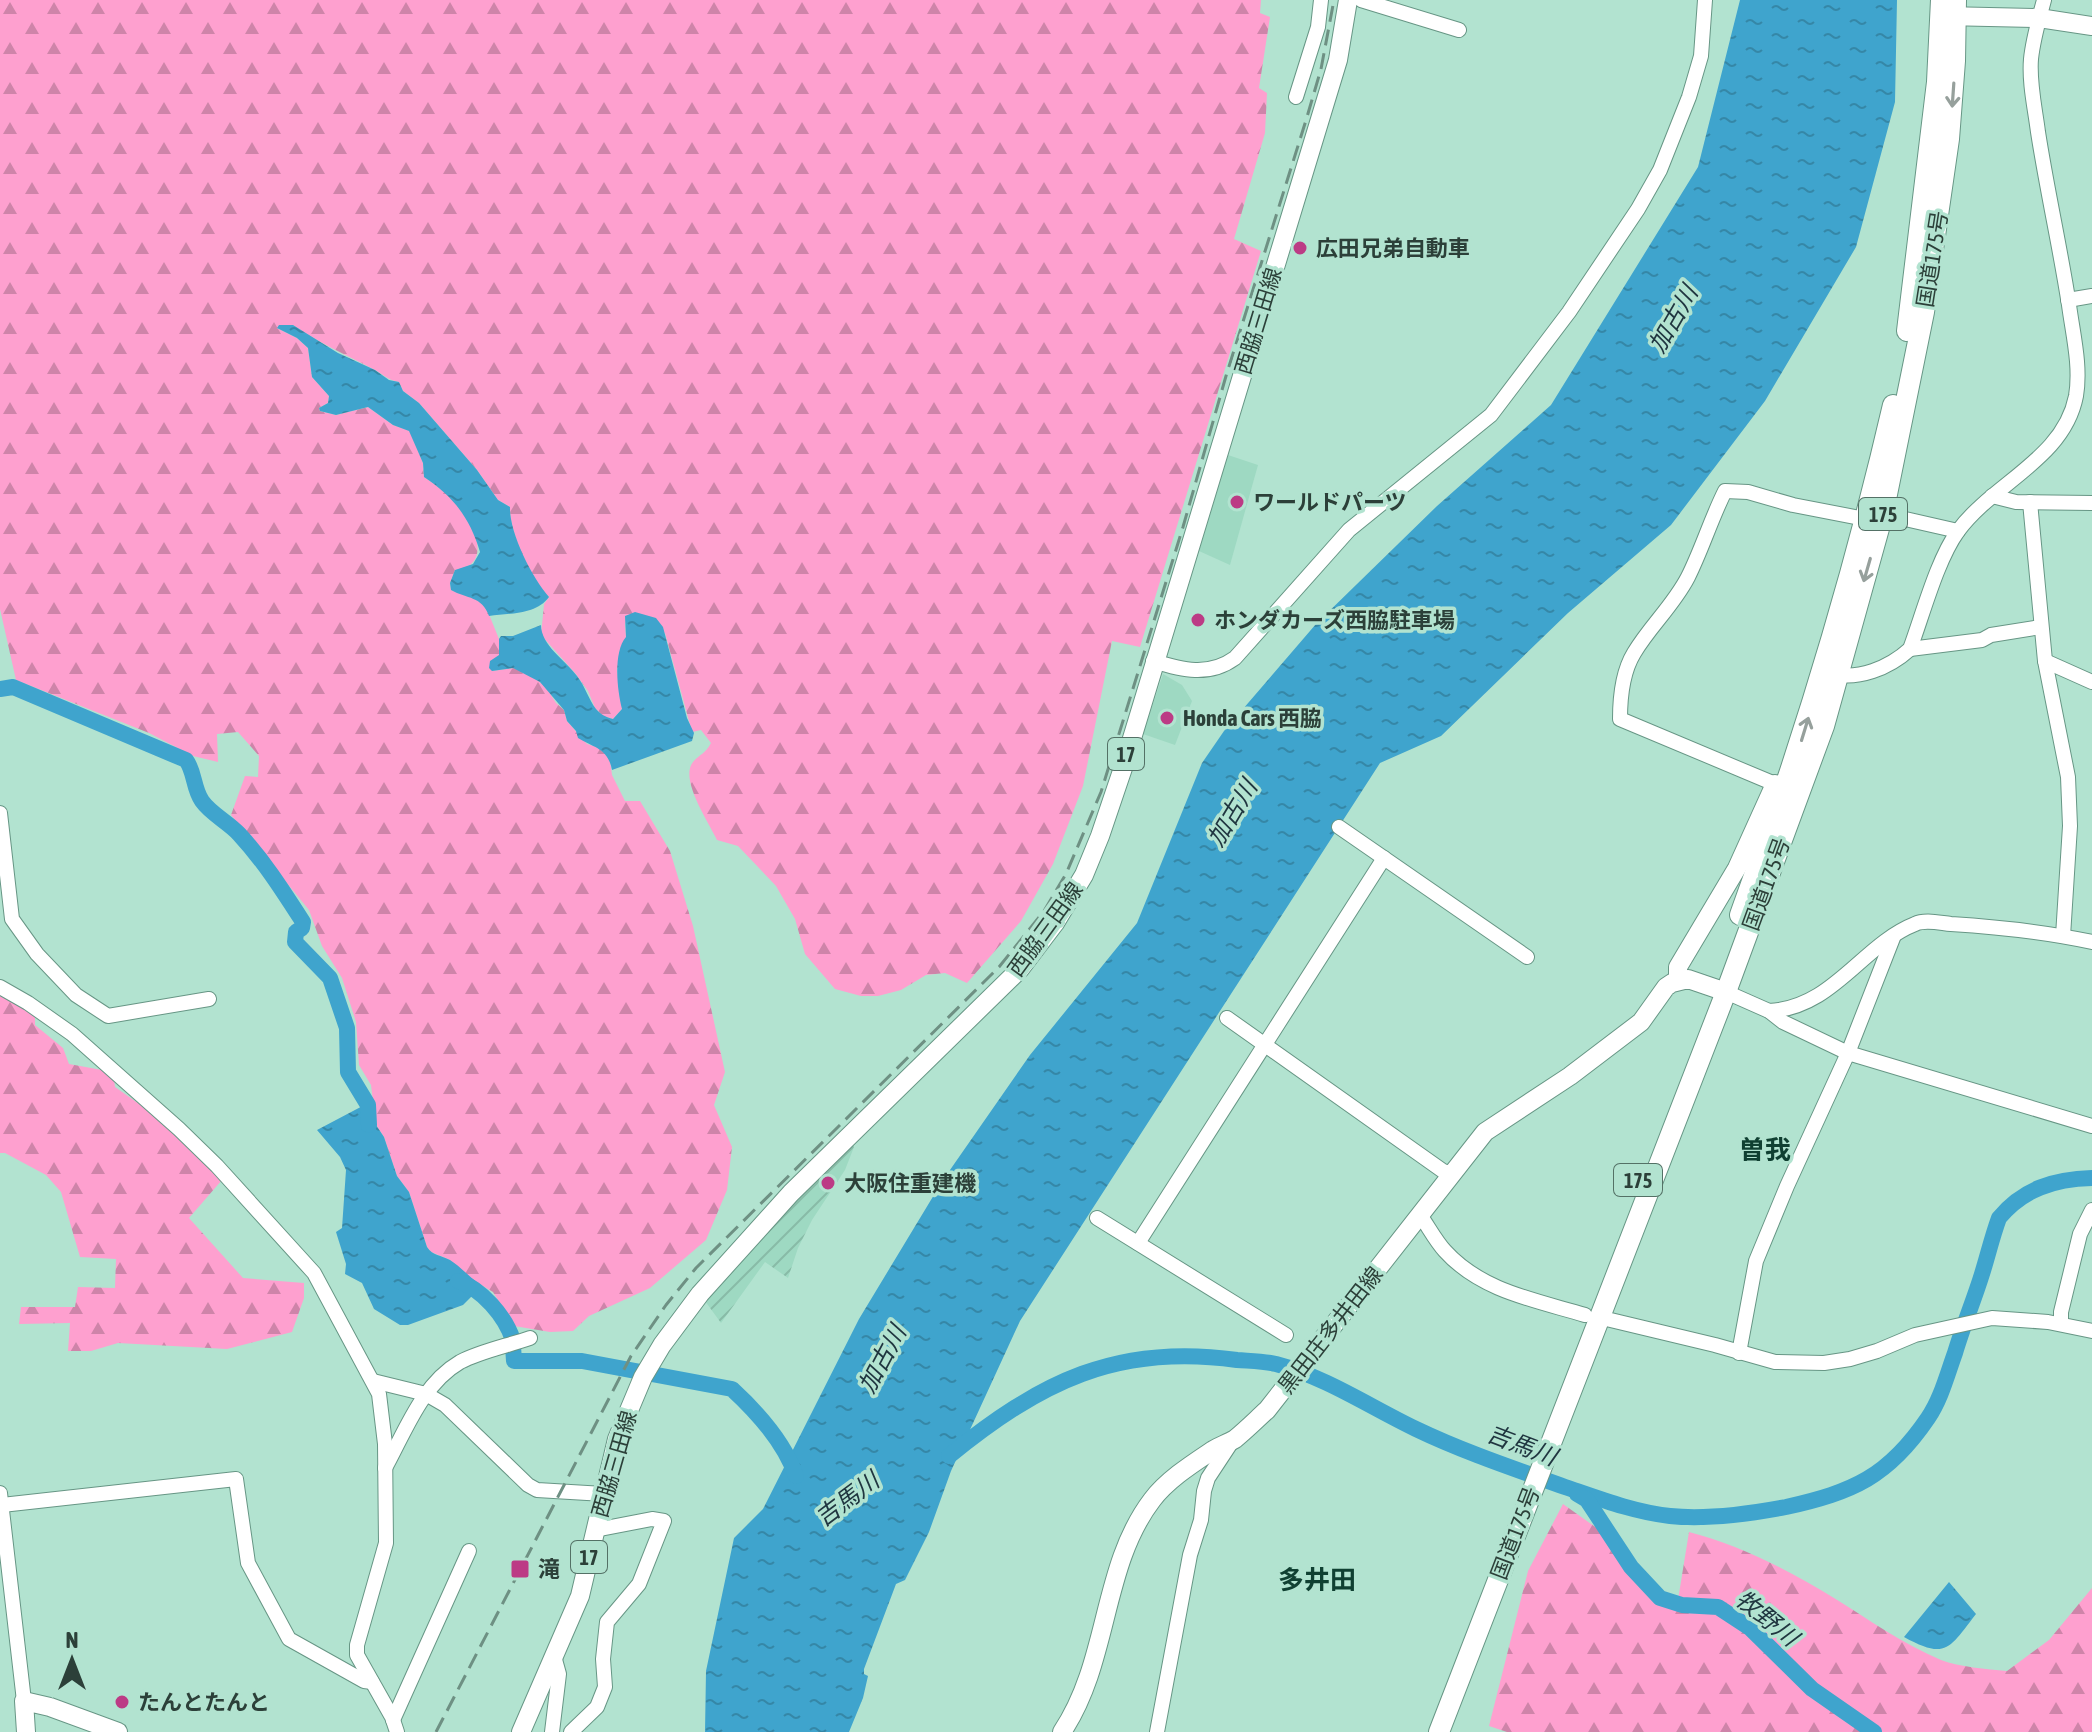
<svg xmlns="http://www.w3.org/2000/svg" width="2092" height="1732" viewBox="0 0 2092 1732" font-family="'Asap Condensed','Noto Sans JP',sans-serif">
<defs>
<pattern id="industrial-furrows" width="10" height="10" patternUnits="userSpaceOnUse" patternTransform="scale(2)"><rect width="10" height="10" fill="#9ed9c2"/><path d="M-1 1l2-2M0 10L10 0M9 11l2-2" fill="none" stroke="#88bba7"/></pattern>
<pattern id="forest-firs" width="22" height="20" patternUnits="userSpaceOnUse" patternTransform="scale(2)"><rect width="22" height="20" fill="#fea0cf"/><path d="M5 1l3.5 6h-7zM16 11l3.5 6h-7z" fill="#ce84a9"/></pattern>
<pattern id="water-ripples" width="26" height="14" patternUnits="userSpaceOnUse" patternTransform="scale(2)"><rect width="26" height="14" fill="#3fa4cd"/><path d="M2 4q2-2 4 0t4 0M15 11q2-2 4 0t4 0" fill="none" stroke="#3587a7"/></pattern>
</defs>
<rect width="100%" height="100%" fill="#b2e3d0"/>
<g fill="#9ed9c2">
<path d="M1228,455L1258,465L1230,565L1199,551Z"/>
<path d="M1163,674L1182,685L1192,701L1175,745L1143,734Z"/>
</g>
<path fill="url(#industrial-furrows)" d="M852,1144L854,1147L845,1170L812,1220L798,1248L788,1278L765,1262L721,1323L705,1301L802,1193Z"/>
<g fill="url(#forest-firs)">
<path d="M0,0H1261L1260,13L1270,17L1259,88L1267,93L1265,133L1234,239L1261,251L1140,647L1112,641L1083,786L1053,864L1021,921L967,983L945,973L926,975L901,990L878,996H861L835,989L805,954L795,919L776,886L738,846L717,840C709,823 679,779 693,762C700,754 705,754 711,743L701,730L692,732L665,633L625,623L626,637L617,669L622,709L613,719L603,716L595,708L588,691L575,673L541,635L544,604L549,597C531,578 509,532 510,507L498,500L477,470L419,403L403,391L399,382C387,380 382,373 371,368C344,354 318,342 293,325L277,328L297,338L308,348L312,377L329,396L328,403L319,408L320,411L336,415L368,407L393,425L410,431L423,463L424,477C436,485 450,494 459,506C475,525 493,566 455,570L450,583L451,590L478,599L486,607L499,639L501,651L492,671L514,668L531,675L546,687L556,703L564,710L567,721L587,744L601,748L610,760L612,775L625,801H640L670,851L693,926L725,1072L714,1105L732,1147L727,1190L706,1240L650,1288L589,1316L573,1331L550,1332L514,1326L493,1292L466,1276L450,1260L431,1252L427,1247L409,1192L397,1176L384,1137L376,1125L371,1085L359,1065L356,1022L342,978L322,946L309,910L231,815L245,776L258,777L259,756L238,732L217,734L218,762L193,756L149,733L16,680L0,609Z"/>
<path d="M0,991L35,1014V1025L63,1048L69,1064L113,1072L115,1087L182,1134L222,1180L189,1218L243,1278L304,1283V1298L292,1332L227,1349L118,1343L91,1351H68L70,1323L19,1324L21,1307H75L78,1287L115,1288L116,1259L80,1257L61,1192L46,1175L5,1153H0Z"/>
<path d="M1563,1504L1615,1541L1644,1581L1677,1606L1689,1532C1739,1545 1789,1570 1834,1598C1868,1619 1903,1644 1941,1660C1960,1667 1986,1669 2007,1671L2049,1640L2092,1588V1732H1507L1489,1726L1528,1571Z"/>
</g>
<g fill="url(#water-ripples)">
<path d="M1740,0H1897L1895,102L1856,247L1765,401L1671,525L1568,613L1441,736L1380,763L1020,1321L951,1471L929,1532L905,1580L896,1584L864,1669V1674L868,1676L863,1698L849,1732H705L706,1671L734,1538L763,1509L859,1319L943,1180L1030,1055L1137,923L1202,763L1224,731L1316,624L1437,506L1551,405L1698,167Z"/>
<path d="M279,325H293L338,353L375,370L389,380L399,382L403,391L419,403L477,470L498,500L510,507C509,532 532,578 549,597C536,615 510,613 489,616C482,596 467,599 451,590L450,583L455,570L473,564L480,552C470,518 453,496 424,477L423,463L409,431L393,425L368,407L336,415L320,411L319,408L328,403L329,396L312,377L308,348L297,338L277,328Z"/>
<path d="M635,612L656,618L663,627L687,718L694,733L692,741L612,770C608,748 594,748 578,738L576,731L567,721L564,710L540,682L513,668L492,671L489,668L490,661L499,655V639L501,636H513L541,625C541,645 565,660 577,676C585,686 589,700 596,709C601,715 606,717 613,719L622,709C617,690 613,652 626,637L625,616Z"/>
<path d="M372,1101L376,1125L384,1137L397,1176L409,1192L427,1247C433,1256 441,1255 450,1260C461,1267 470,1278 482,1286L463,1305L408,1325H400L374,1309L362,1283L345,1274L346,1264L336,1232L342,1228L346,1170L340,1157L317,1130Z"/>
<path d="M1949,1582L1976,1614C1949,1649 1946,1660 1904,1637Z"/>
</g>
<g fill="none" stroke-linecap="round" stroke-linejoin="round">
<g stroke="#3fa4cd" stroke-width="16">
<path d="M0,689L13,687L186,760C195,772 193,788 202,801C211,814 228,822 239,834C264,861 283,891 303,922L302,928L296,932L295,942L330,978L347,1028L348,1072L368,1105L369,1125"/>
<path d="M458,1281C482,1289 505,1316 513,1340"/>
<path d="M513,1346L514,1361H582L732,1389C757,1412 785,1444 796,1476"/>
<path d="M949,1456C1040,1382 1117,1343 1237,1360C1250,1361 1263,1361 1276,1364C1326,1377 1370,1407 1416,1429C1464,1452 1515,1469 1565,1487C1600,1499 1634,1512 1670,1516C1708,1520 1749,1514 1786,1507C1853,1492 1888,1477 1928,1418C1941,1399 1947,1375 1955,1353C1963,1326 1974,1300 1982,1274C1988,1255 1992,1237 1999,1218C2023,1189 2054,1179 2092,1178"/>
<path d="M1577,1494L1587,1500L1631,1567L1660,1598L1682,1605L1718,1607L1750,1628L1812,1689L1874,1732"/>
</g>
<g stroke="#679685" stroke-width="16">
<g id="minor">
<path d="M1361,0L1459,30"/>
<path d="M1296,97L1318,27L1321,0"/>
<path d="M2068,300L2092,296"/>
<path d="M1992,496L2016,502L2092,503"/>
<path d="M2030,502L2045,661L2068,777L2070,826L2063,936"/>
<path d="M1883,514L1958,531"/>
<path d="M1910,649L1982,640L1991,635L2041,627"/>
<path d="M1153,661C1182,670 1209,677 1235,658L1349,530L1491,415L1569,312L1638,209L1660,170L1689,97L1701,56L1705,0"/>
<path d="M2045,661L2092,682"/>
<path d="M1829,673C1858,681 1889,668 1910,649C1923,614 1937,560 1958,531C1993,483 2064,459 2076,396C2081,366 2073,335 2069,305C2060,247 2047,190 2038,132C2035,108 2029,83 2031,59C2033,39 2039,19 2044,0"/>
<path d="M1775,784L1620,719C1620,697 1623,671 1634,653C1650,626 1673,606 1688,577C1702,549 1711,519 1725,491L1748,492L1793,505L1865,519"/>
<path d="M0,813L12,919L37,954L76,995L108,1016L209,999"/>
<path d="M1339,827L1527,957"/>
<path d="M0,987L28,1003L72,1034L179,1129L217,1166L314,1273L379,1394L385,1444L386,1543L357,1645V1655L392,1717L397,1732"/>
<path d="M1726,992L1769,1011L1783,1022L1848,1053L2092,1126"/>
<path d="M1769,1011C1833,1008 1862,945 1915,924C1925,919 1940,923 1951,924C1998,927 2046,932 2092,942"/>
<path d="M1227,1018L1443,1171L1451,1173"/>
<path d="M1420,1215C1428,1226 1435,1240 1445,1251C1481,1291 1535,1300 1585,1315"/>
<path d="M1097,1218L1286,1335"/>
<path d="M1138,1243L1384,858"/>
<path d="M1598,1317L1715,1345L1775,1362L1824,1363L1850,1359L1877,1351L1915,1335L1992,1318L2048,1322L2092,1331"/>
<path d="M2061,1324V1312L2080,1234L2092,1210"/>
<path d="M1739,1353L1756,1261L1787,1186L1848,1053L1893,938"/>
<path d="M373,1381L426,1394L445,1405L528,1485L537,1490L604,1494"/>
<path d="M385,1468C405,1432 422,1384 460,1362C481,1351 507,1346 530,1338"/>
<path d="M0,1493L24,1701"/>
<path d="M2,1505L236,1479L248,1563L289,1639L364,1681L372,1682"/>
<path d="M393,1720L469,1551"/>
<path d="M552,1732L559,1674L554,1656"/>
<path d="M571,1732L597,1707L605,1687L603,1659L607,1622L639,1584L664,1521L652,1519L595,1530"/>
<path d="M1157,1732L1190,1555L1201,1520L1204,1491L1208,1478L1233,1440"/>
</g>
</g>
<g stroke="#679685" stroke-width="20">
<g id="major">
<path d="M1944,16L2039,18L2092,26"/>
<path d="M1678,980V967L1737,868L1775,784L1786,788"/>
<path d="M26,1732L24,1701L50,1707L118,1732"/>
<path d="M521,1732L580,1596L617,1439L643,1377L662,1345L700,1294L791,1193L1020,969L1055,923L1084,875L1100,836L1123,768L1338,60L1348,0"/>
<path d="M1062,1732C1110,1660 1101,1567 1152,1500C1167,1480 1192,1464 1213,1450C1220,1446 1228,1443 1235,1439C1246,1430 1256,1420 1267,1410L1485,1132L1570,1076L1641,1022L1666,987L1672,983L1688,979L1726,992"/>
</g>
</g>
<g stroke="#679685" stroke-width="22">
<g id="highway">
<path d="M1907,331L1937,82L1941,0"/>
<path d="M1740,915C1801,748 1853,578 1893,405"/>
<path d="M1439,1732L1726,992L1824,726L1883,514L1924,312L1949,139L1955,61L1956,0"/>
</g>
</g>
<use href="#minor" stroke="#fff" stroke-width="14"/>
<use href="#major" stroke="#fff" stroke-width="18"/>
<use href="#highway" stroke="#fff" stroke-width="20"/>
<path stroke="#6e9083" stroke-width="3" stroke-dasharray="16 8" stroke-linecap="butt" d="M436,1732L631,1356L666,1305L696,1268L999,967L1044,911L1066,874L1101,792L1183,527L1226,376L1307,117L1321,69L1334,0"/>
</g>
<defs><path id="oneway-shaft" d="M-6 0H5M1.5-3L5.5 0L1.5 3" fill="none" stroke-width="1.6" stroke-linecap="round" stroke-linejoin="round" transform="scale(2)"/></defs>
<g stroke="#96a09c">
<use href="#oneway-shaft" transform="translate(1953 95) rotate(94)"/>
<use href="#oneway-shaft" transform="translate(1867 570) rotate(106)"/>
<use href="#oneway-shaft" transform="translate(1805 729) rotate(-73)"/>
</g>
<g fill="#bc3b85" stroke="#b2e3d0" stroke-width="3">
<circle cx="1300" cy="248" r="8"/>
<circle cx="1237" cy="502" r="8"/>
<circle cx="1198" cy="620" r="8"/>
<circle cx="1167" cy="718" r="8"/>
<circle cx="828" cy="1183" r="8"/>
<rect x="510" y="1559" width="20" height="20" rx="4"/>
<circle cx="122" cy="1702" r="8"/>
</g>
<g text-anchor="middle" dominant-baseline="central" stroke-width="7" stroke-linejoin="round" paint-order="stroke">
<g fill="#b2e3d0" stroke="#547166" stroke-width="2">
<rect x="1859" y="498" width="48" height="32" rx="6"/>
<rect x="1108" y="738" width="36" height="32" rx="6"/>
<rect x="1614" y="1164" width="48" height="32" rx="6"/>
<rect x="571" y="1541" width="36" height="32" rx="6"/>
</g>
<g font-size="20" font-weight="bold" fill="#2c4039">
<text x="1883" y="514">175</text>
<text x="1126" y="754">17</text>
<text x="1638" y="1180">175</text>
<text x="589" y="1557">17</text>
</g>
<g font-size="22" font-weight="bold" fill="#2c4039" stroke="#b2e3d0" text-anchor="start">
<text x="1316" y="248">広田兄弟自動車</text>
<text x="1253" y="502">ワールドパーツ</text>
<text x="1214" y="620">ホンダカーズ西脇駐車場</text>
<text x="1183" y="718">Honda Cars 西脇</text>
<text x="844" y="1183">大阪住重建機</text>
<text x="538" y="1569">滝</text>
<text x="138" y="1702">たんとたんと</text>
</g>
<g font-size="22" fill="#2c4039" stroke="#b2e3d0">
<text transform="translate(1932 259) rotate(-81)">国道175号</text>
<text transform="translate(1258 321) rotate(-73)">西脇三田線</text>
<text transform="translate(1766 884) rotate(-70)">国道175号</text>
<text transform="translate(1045 929) rotate(-54)">西脇三田線</text>
<text transform="translate(1330 1330) rotate(-52)">黒田庄多井田線</text>
<text transform="translate(614 1464) rotate(-74)">西脇三田線</text>
<text transform="translate(1515 1533) rotate(-69)">国道175号</text>
</g>
<g font-size="24" font-style="italic" fill="#203640" stroke="#b2e3d0">
<text transform="translate(1673 319) rotate(-60)">加古川</text>
<text transform="translate(1232 813) rotate(-59)">加古川</text>
<text transform="translate(882 1359) rotate(-62)">加古川</text>
<text transform="translate(1522 1445) rotate(21)">吉馬川</text>
<text transform="translate(847 1499) rotate(-37)">吉馬川</text>
<text transform="translate(1767 1618) rotate(39)">牧野川</text>
</g>
<g font-size="26" font-weight="bold" fill="#104032" stroke="#b2e3d0">
<text x="1765" y="1150">曽我</text>
<text x="1317" y="1580">多井田</text>
</g>
</g>
<g transform="translate(72 1660)" stroke="#b2e3d0" stroke-width="6" paint-order="stroke">
<path d="M0-6L14 30L0 20L-14 30Z" fill="#2c4039"/>
<text y="-12" font-size="22" font-weight="bold" text-anchor="middle" fill="#2c4039">N</text>
</g>
</svg>
